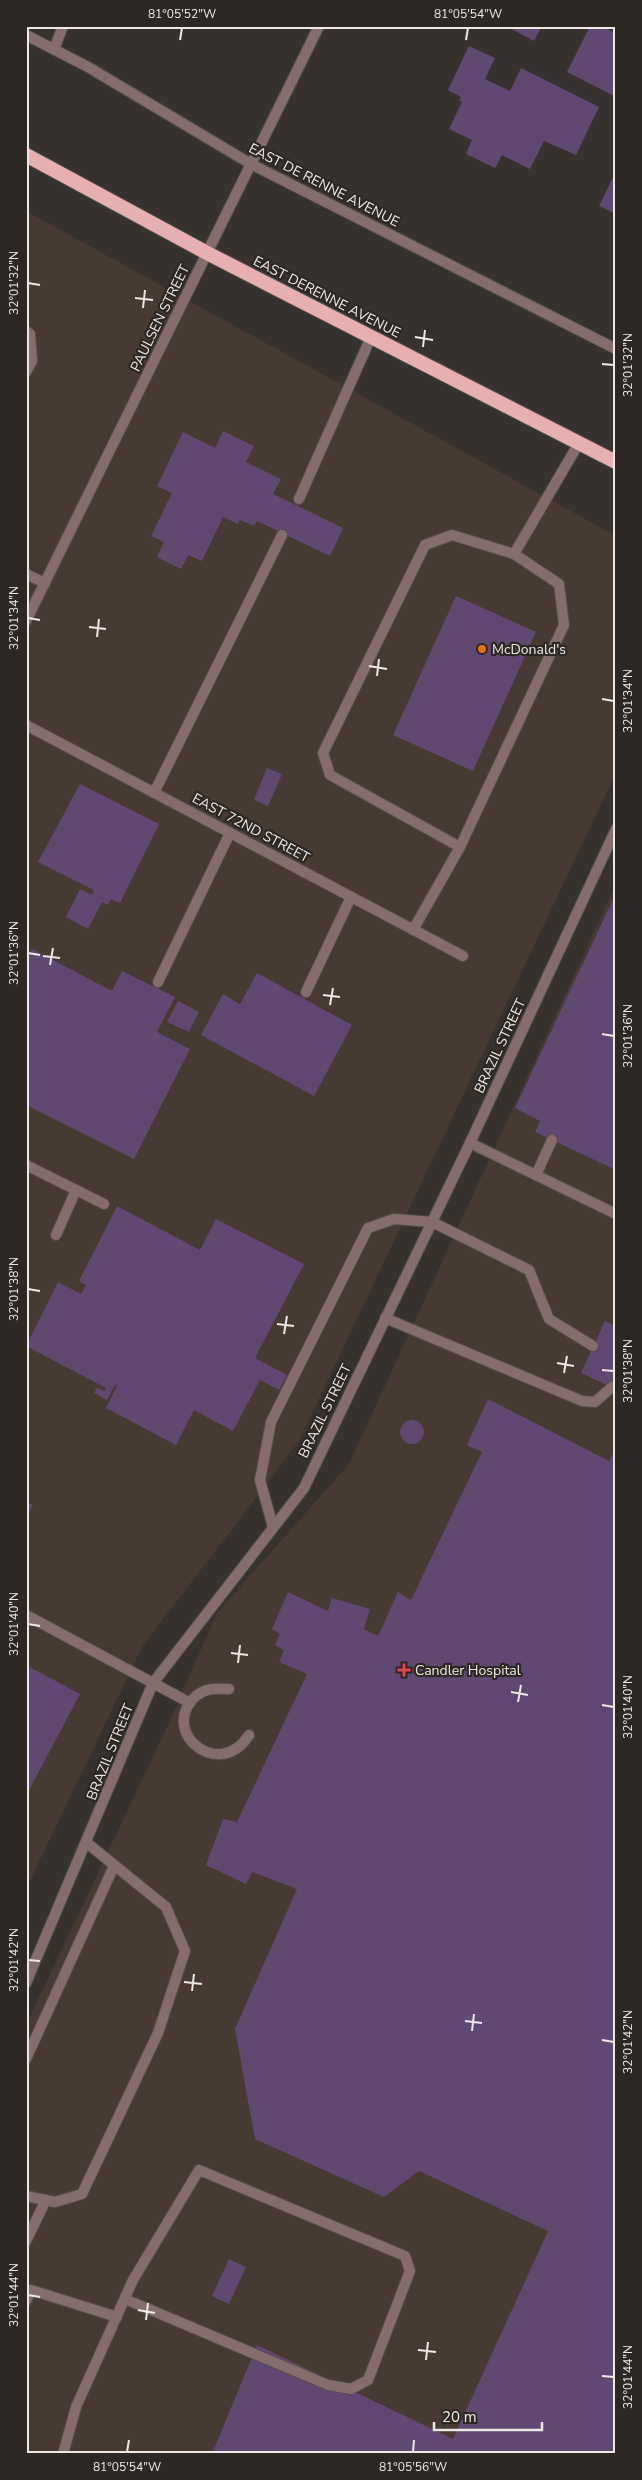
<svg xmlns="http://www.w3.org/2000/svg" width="642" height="2480" viewBox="0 0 642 2480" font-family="'Nunito Sans',sans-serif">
<rect width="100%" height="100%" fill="#38322e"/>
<g fill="#463a33">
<path d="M26,211L616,536V773L299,1441L142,1647L26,1889Z"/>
<path d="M616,884V2454H26V2025L167,1727L217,1613L349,1464Z"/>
</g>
<g fill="#604971">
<path d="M506,26H542L534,41Z"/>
<path d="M590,26H602L616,34V97L567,72Z"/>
<path d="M469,46L495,58L485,79L510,91L521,68L599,107L576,155L544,141L530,169L502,155L495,168L466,154L472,140L449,129L462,102L459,100L461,97L448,90Z"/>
<path d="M616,171V214L599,206Z"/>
<path d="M223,431L254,446L246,462L281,479L273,494L343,528L330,556L257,521L254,526L240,520L238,524L223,517L202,561L188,555L181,569L157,557L164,542L151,536L172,493L157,486L183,432L215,448Z"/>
<path d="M456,596L536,632L473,771L393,735Z"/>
<path d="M267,768L282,774L268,806L254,800Z"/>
<path d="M80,784L159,824L120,903L111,899L108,905L102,902L88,929L66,917L80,889L92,895L94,890L38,862Z"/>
<path d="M616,893V1170L535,1132L540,1121L515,1108Z"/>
<path d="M32,949L112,991L122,971L175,997L157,1032L190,1049L134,1159L26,1105V960Z"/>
<path d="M257,973L352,1025L314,1096L201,1035L223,994L240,1004Z"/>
<path d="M178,1001L199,1012L189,1032L167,1022Z"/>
<path d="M117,1206L200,1250L216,1219L304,1264L255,1358L287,1375L279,1390L260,1380L233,1431L194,1410L176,1445L106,1408L117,1386L115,1385L107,1400L94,1393L97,1388L104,1391L106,1388L26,1346L58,1282L81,1294L86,1285L79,1281Z"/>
<path d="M605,1321L616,1326V1389L581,1373Z"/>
<path d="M488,1399L609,1461L616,1448V2454H212L257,2345L453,2439L548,2231L419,2171L384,2197L255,2139L235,2029L297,1889L252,1872L246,1884L206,1865L223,1819L237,1822L307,1674L279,1662L284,1650L275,1645L280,1634L272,1629L288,1592L328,1611L332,1598L370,1609L364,1629L378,1636L398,1592L411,1600L482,1452L467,1445Z"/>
<circle cx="412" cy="1432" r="12"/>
<path d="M26,1501L33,1505L26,1518Z"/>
<path d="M26,1665L80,1694L26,1796Z"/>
<path d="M229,2259L246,2267L229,2304L212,2296Z"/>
</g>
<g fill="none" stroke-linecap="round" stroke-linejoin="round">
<g stroke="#554f4b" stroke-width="12">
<g id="service">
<path d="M54,49L63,26"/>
<path d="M26,331L30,334L32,361L26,372"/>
<path d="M299,499L371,337"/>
<path d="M514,554L579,443"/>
<path d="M26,574L45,583"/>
<path d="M154,793L282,535"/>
<path d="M413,930L460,847L330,775L323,753L425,545L452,535L514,554L559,584L564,625L460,847"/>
<path d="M158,982L230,833"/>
<path d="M306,992L351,897"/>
<path d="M470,1143L616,1214"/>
<path d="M536,1175L552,1140"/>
<path d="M56,1235L76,1190"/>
<path d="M385,1318L582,1401L595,1402L612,1387"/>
<path d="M273,1527L260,1480L271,1422L368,1228L394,1219L432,1222L529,1270L549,1319L593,1346"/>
<path d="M153,1683L190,1703"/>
<path d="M229,1689C215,1688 203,1688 193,1699C161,1734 220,1781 249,1735"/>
<path d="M26,2059L114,1866"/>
<path d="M26,2196L55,2202L82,2194L158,2033L185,1951L166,1907L87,1843"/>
<path d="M26,2241L46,2200"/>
<path d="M26,2301L31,2290L117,2317"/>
<path d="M63,2454L76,2407L133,2280L199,2170L405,2256L410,2271L368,2380L351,2389L328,2385L125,2299"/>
</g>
</g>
<g stroke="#554f4b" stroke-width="12">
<g id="minor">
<path d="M26,35L88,67L251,164L616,349"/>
<path d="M207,253L319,26"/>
<path d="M26,725L463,956"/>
<path d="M26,1165L104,1204"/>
<path d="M26,1615L153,1683"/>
<path d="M26,1983L153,1683L304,1488L470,1143L616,829"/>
</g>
</g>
<g stroke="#554f4b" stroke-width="12">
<path id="tertiary" d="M26,621L207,253"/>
</g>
<g stroke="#554f4b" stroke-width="16">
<path id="trunk" d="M26,155L207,253L616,462"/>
</g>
<use href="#service" stroke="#856d6e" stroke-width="10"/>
<use href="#minor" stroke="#856d6e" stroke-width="10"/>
<use href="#tertiary" stroke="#856d6e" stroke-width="10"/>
<use href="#trunk" stroke="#e6b0b2" stroke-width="14"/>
</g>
<path fill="none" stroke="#ece8e5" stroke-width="2" d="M180,40L182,28M466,40L468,28M28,283L40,285M135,298L153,300M143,308L145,290M415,337L433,340M423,347L425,330M602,364L614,365M28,618L40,620M89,627L106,629M97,637L99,619M369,666L387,669M377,676L379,659M602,699L614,701M28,953L40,955M43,956L60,958M50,965L53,948M323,995L340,997M330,1005L333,988M602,1034L614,1036M28,1289L40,1291M277,1324L294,1326M284,1334L287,1316M557,1363L574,1366M602,1370L614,1371M564,1373L567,1356M28,1624L40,1626M231,1653L248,1655M238,1663L240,1645M511,1692L528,1695M518,1702L521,1685M602,1705L614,1707M28,1960L40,1961M184,1982L202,1984M192,1991L194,1974M465,2021L482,2023M472,2031L474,2014M602,2040L614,2042M28,2295L40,2297M138,2310L155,2313M146,2320L148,2303M418,2350L436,2352M426,2360L428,2342M602,2376L614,2377M127,2452L129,2440M413,2452L414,2440"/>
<circle fill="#e8710a" stroke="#2e2824" stroke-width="2" cx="482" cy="649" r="5"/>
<path fill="#e0444e" stroke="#2e2824" stroke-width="2" d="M401.5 1662.5h5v5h5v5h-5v5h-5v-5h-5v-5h5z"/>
<g text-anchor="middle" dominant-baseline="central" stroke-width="4.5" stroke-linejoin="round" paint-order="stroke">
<g font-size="14" fill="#ece8e5" stroke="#2e2824">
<text transform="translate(324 185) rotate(27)">EAST DE RENNE AVENUE</text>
<text transform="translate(327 297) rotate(27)">EAST DERENNE AVENUE</text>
<text transform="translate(160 318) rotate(-64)">PAULSEN STREET</text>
<text transform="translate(251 828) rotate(28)">EAST 72ND STREET</text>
<text transform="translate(500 1046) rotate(-65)">BRAZIL STREET</text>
<text transform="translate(325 1411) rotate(-64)">BRAZIL STREET</text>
<text transform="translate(110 1752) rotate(-68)">BRAZIL STREET</text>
</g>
<g font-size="14" fill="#ece8e5" stroke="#2e2824" text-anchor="start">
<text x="492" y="649">McDonald's</text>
<text x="415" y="1670">Candler Hospital</text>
</g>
</g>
<rect width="642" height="2480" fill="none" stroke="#2e2824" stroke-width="55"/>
<path d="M434 2422v8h108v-8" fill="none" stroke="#ece8e5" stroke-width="2.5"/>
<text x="442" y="2422" font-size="15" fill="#ece8e5" stroke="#2e2824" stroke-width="4" paint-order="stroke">20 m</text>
<rect x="28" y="28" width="586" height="2424" fill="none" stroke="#ece8e5" stroke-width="2"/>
<g font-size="12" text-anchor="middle" fill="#ece8e5">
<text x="182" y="18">81°05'52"W</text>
<text x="468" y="18">81°05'54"W</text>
<text transform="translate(14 283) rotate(-90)" y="4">32°01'32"N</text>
<text transform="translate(628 365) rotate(-90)" y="4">32°01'32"N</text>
<text transform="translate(14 618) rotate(-90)" y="4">32°01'34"N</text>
<text transform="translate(628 701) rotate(-90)" y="4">32°01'34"N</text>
<text transform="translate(14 953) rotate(-90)" y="4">32°01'36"N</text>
<text transform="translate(628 1036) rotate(-90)" y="4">32°01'36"N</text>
<text transform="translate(14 1289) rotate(-90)" y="4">32°01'38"N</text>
<text transform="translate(628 1371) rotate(-90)" y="4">32°01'38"N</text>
<text transform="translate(14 1624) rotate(-90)" y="4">32°01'40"N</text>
<text transform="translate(628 1707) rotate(-90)" y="4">32°01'40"N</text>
<text transform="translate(14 1960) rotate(-90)" y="4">32°01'42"N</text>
<text transform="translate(628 2042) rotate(-90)" y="4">32°01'42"N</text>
<text transform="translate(14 2295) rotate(-90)" y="4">32°01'44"N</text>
<text transform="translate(628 2377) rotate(-90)" y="4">32°01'44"N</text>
<text x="127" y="2471">81°05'54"W</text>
<text x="413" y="2471">81°05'56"W</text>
</g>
</svg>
